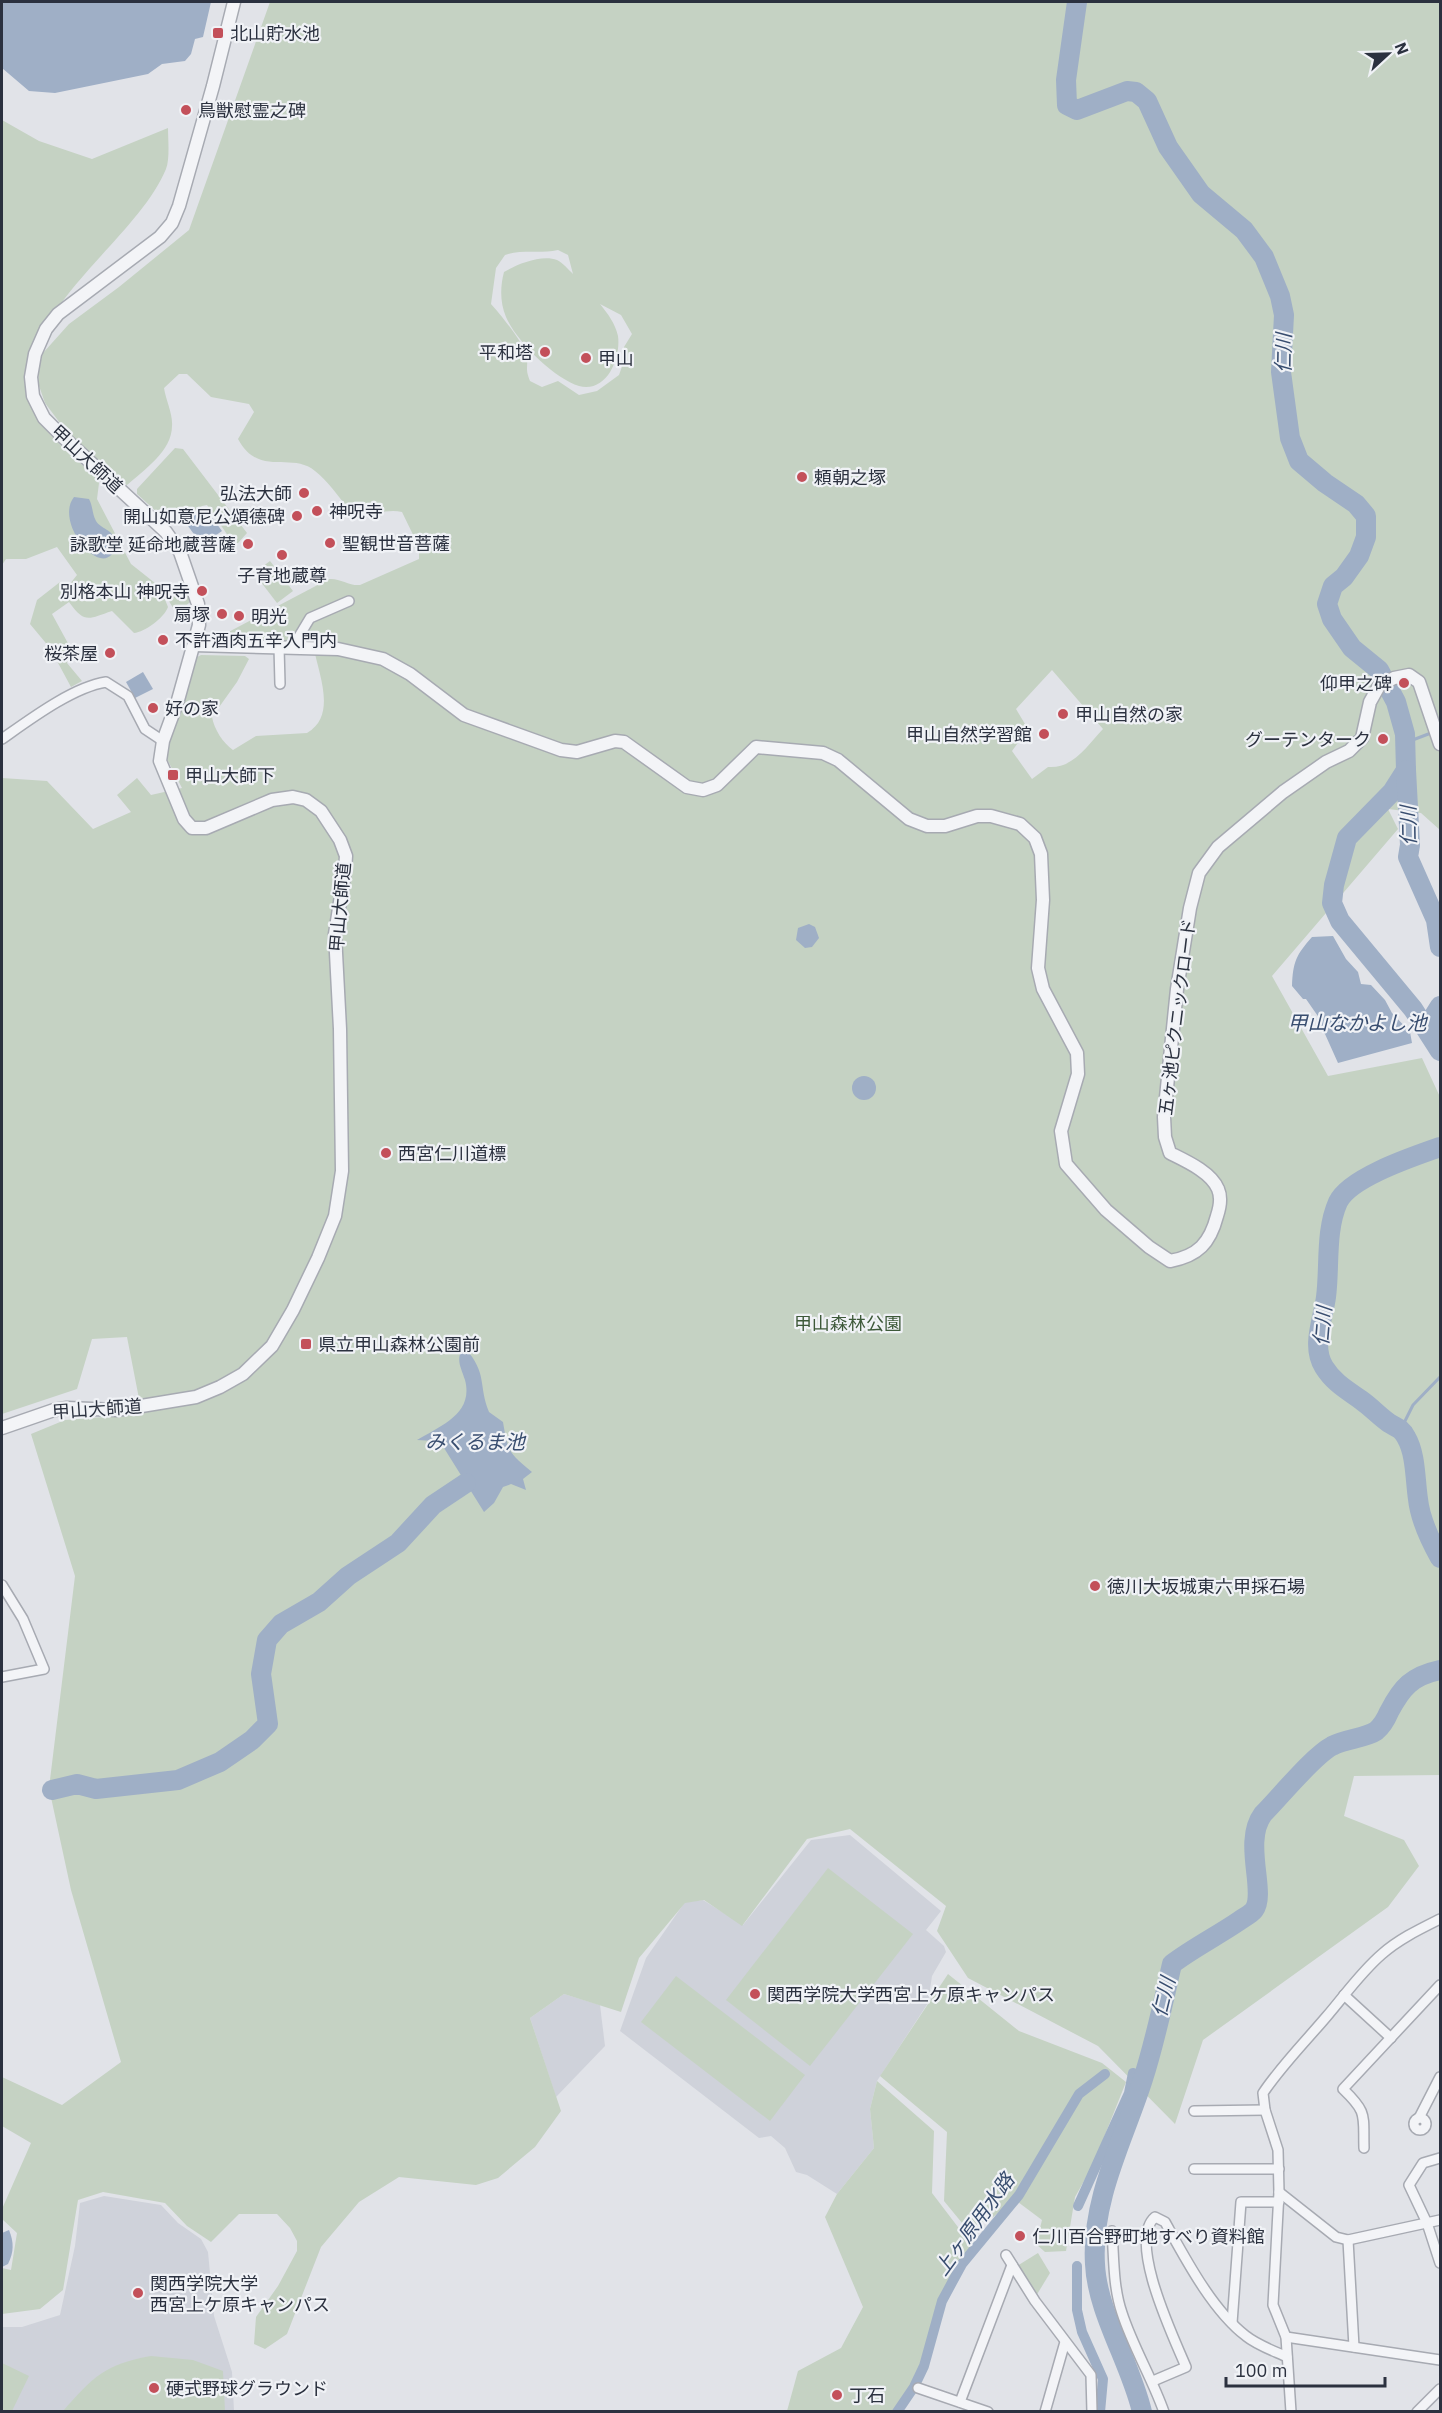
<svg xmlns="http://www.w3.org/2000/svg" width="1442" height="2413" viewBox="0 0 1442 2413" font-family="'IBM Plex Sans','Noto Sans JP',sans-serif">
<rect width="100%" height="100%" fill="#e1e3e8"/>
<g fill="#cfd2da">
<path d="M850,1835L941,1911L926,1930L944,1946L946,1952L932,1976L928,2003L877,2081L870,2109L874,2148L837,2194L807,2175L796,2172L785,2148L771,2136L759,2138L620,2031L646,1958L685,1902L703,1900L743,1925L811,1840Z"/>
<path d="M564,1994L600,2005L605,2046L556,2097L530,2018Z"/>
<path d="M104,2196L161,2205L178,2223L201,2239L208,2252L214,2316L232,2372L234,2411L2,2412V2327H22L60,2315L75,2246L80,2203Z"/>
</g>
<g fill="#c5d2c3" fill-rule="evenodd">
<path d="M270,2H1440V830L1421,813L1388,809L1398,829L1272,976L1328,1076L1422,1058L1440,1097V1775L1354,1776L1344,1816L1404,1840L1419,1866L1388,1907L1203,2040L1175,2124L1098,2046L968,1978L937,1931L946,1906L850,1829L807,1839L742,1926L704,1900L685,1903L639,1958L621,2012L564,1994L530,2018L561,2111L535,2147L498,2178L476,2185L399,2177L359,2202L321,2247L287,2334L265,2349L254,2344L256,2317L278,2286L297,2251V2241L290,2228L277,2214H239L211,2242L187,2226L165,2203L103,2192L78,2200L63,2290L40,2309L2,2314V2268L11,2270L17,2233L2,2219V2209L31,2143L2,2126V2077L62,2105L121,2062L71,1890L49,1788L75,1576L31,1434L65,1420L142,1414L127,1337L92,1339L77,1389L2,1414V778L47,781L93,829L131,812L117,795L137,778L151,795L182,788L167,759L168,748L195,658L201,655L245,656L249,659L237,682L212,717C214,729 223,743 233,750L256,736L307,733C337,716 319,675 314,649L221,643L219,637L329,579C340,578 349,586 360,585L419,559V547L402,512C385,508 368,518 352,513C340,499 329,482 315,471C291,451 259,478 238,439L254,412L249,404L211,397L187,374H179L164,388C166,401 173,414 172,426C172,451 144,470 127,485L122,484L63,427L45,403L38,383L39,367L43,353L69,324L119,287L189,230ZM558,250L568,255L573,274C568,269 563,263 557,260C542,254 517,264 504,272C500,287 500,303 506,317C516,341 555,379 579,386C607,393 621,358 618,336C615,323 608,314 600,304L621,315L632,334L624,347V361L619,375L597,391L579,395L558,381L542,387L530,381C525,368 528,369 527,357C525,344 500,314 491,304L496,268L505,255C522,249 540,254 558,250ZM1052,670L1103,729C1087,746 1073,769 1048,767L1032,779L1012,751L1028,729L1016,709Z"/>
<path d="M2,120L39,141L92,159L168,128C168,140 170,158 166,169C133,248 0,318 36,416C46,435 80,462 97,478L99,483L97,499L131,564L160,587L168,607C164,618 145,632 134,633L112,611C88,619 85,624 69,602L52,614L70,647L67,663L82,681L71,687L50,648L30,624L37,600L60,582L69,585L77,575L57,547L26,559H6L2,565Z"/>
<path d="M175,448L183,449L247,533L238,543H233L207,505L202,506L178,524C162,520 149,504 137,494V489Z"/>
<path d="M270,561L293,591L277,603L254,573Z"/>
<path d="M182,590L186,591L190,602L177,614L165,595L168,592Z"/>
<path d="M828,1868L913,1934L810,2066L726,2000Z"/>
<path d="M948,1974L1019,2031L1102,2063L1126,2082L1093,2165L1075,2197L1066,2251L1045,2252L1036,2244L1042,2220L1014,2199L992,2218L967,2229L944,2201L947,2132L880,2076Z"/>
<path d="M676,1976L805,2075L770,2121L641,2022Z"/>
<path d="M877,2081L934,2131L932,2193L964,2235L978,2243L971,2252L946,2299L925,2366L897,2411H787L798,2371L841,2348L863,2307L825,2217L837,2194L874,2148L870,2109Z"/>
<path d="M1038,2253L1050,2273L1036,2296L1017,2266Z"/>
<path d="M151,2356L193,2360L223,2371L225,2411H63C93,2377 105,2364 151,2356Z"/>
<path d="M2,2363L29,2376L12,2411H2Z"/>
</g>
<g fill="#9fafc6">
<path d="M2,2H211L203,37L195,39L191,54L185,61L162,64L148,74L55,93L29,91L2,68Z"/>
<path d="M74,497L89,499C93,506 92,514 96,521C101,529 112,529 115,540C116,545 115,550 112,554C96,574 55,521 74,497Z"/>
<path d="M205,508L222,531L202,545L185,522Z"/>
<path d="M143,672L153,689L135,698L126,682Z"/>
<path d="M809,924L815,927L819,938L812,947L805,948L796,940L798,928Z"/>
<path d="M1333,936L1346,959L1358,972L1361,984L1371,985L1385,1000L1392,1013L1410,1032L1412,1043L1338,1063L1325,1034L1320,1028L1322,1022L1306,999H1303L1292,986C1293,962 1296,955 1312,937Z"/>
<circle cx="864" cy="1088" r="12"/>
<path d="M465,1348C488,1374 478,1385 489,1412L503,1422C508,1452 509,1453 532,1472L523,1479L526,1490L511,1484L503,1487L494,1503L484,1512L444,1448L435,1441L417,1440C440,1426 474,1414 465,1380C461,1367 456,1361 462,1349Z"/>
<path d="M9,2230C14,2242 14,2252 8,2264L2,2267V2233Z"/>
</g>
<g fill="none" stroke-linecap="round" stroke-linejoin="round">
<g stroke="#9fafc6" stroke-width="3">
<path d="M1406,746L1410,741L1431,733"/>
<path d="M1401,1429L1413,1405L1440,1377"/>
</g>
<g stroke="#9fafc6" stroke-width="10">
<path d="M1078,2206L1129,2093L1133,2073"/>
<path d="M1077,2266V2310L1082,2332L1103,2379L1100,2412"/>
<path d="M897,2412L914,2387L924,2366L942,2301L962,2264L1019,2195L1079,2094L1105,2074"/>
</g>
<g stroke="#9fafc6" stroke-width="20">
<path d="M1077,2L1066,80L1067,105L1077,110L1127,91L1136,92L1147,101L1168,147L1201,194L1244,230L1264,257L1280,296L1284,315L1281,372L1290,438L1299,461L1325,483L1356,504L1366,516V537L1359,556L1344,577L1333,586L1327,604L1332,619L1352,648L1379,670L1396,702L1405,734L1406,770L1392,792L1347,838L1334,885L1332,903L1340,921L1413,1009L1440,1051"/>
<path d="M1406,770L1410,845L1408,857L1436,920L1440,947"/>
<path d="M1440,1006L1430,1022L1440,1031"/>
<path d="M1440,1147C1415,1156 1350,1177 1338,1202C1325,1231 1330,1267 1326,1297C1323,1320 1311,1346 1324,1367C1334,1383 1347,1390 1361,1400C1371,1407 1379,1416 1389,1423C1397,1428 1401,1428 1406,1437C1416,1454 1415,1479 1418,1499C1420,1519 1430,1540 1440,1558"/>
<path d="M52,1790L77,1784L96,1789L178,1780L220,1762L252,1740L268,1724L261,1674L267,1640L281,1624L319,1602L348,1576L398,1543L433,1505L466,1483"/>
<path d="M1142,2412C1131,2364 1097,2312 1095,2264C1091,2199 1124,2139 1143,2079C1155,2042 1163,2003 1172,1964C1193,1948 1217,1936 1239,1921C1243,1918 1251,1914 1254,1910C1267,1893 1242,1842 1263,1814C1280,1797 1313,1756 1332,1746C1344,1739 1366,1738 1376,1731C1382,1726 1386,1719 1389,1712C1402,1687 1412,1676 1440,1670"/>
</g>
<g stroke="#a7aab2" stroke-width="12">
<g id="minor">
<path d="M279,647L280,684"/>
<path d="M292,648L310,618L349,601"/>
<path d="M2,739C29,720 73,687 106,682L128,696L145,729L163,741"/>
<path d="M2,1585L23,1619L44,1669L2,1677"/>
<path d="M1344,1995L1391,2038"/>
<path d="M1194,2111L1265,2110"/>
<path d="M1419,2118L1440,2077"/>
<circle cx="1420" cy="2124" r="6"/>
<path d="M1364,2148C1363,2115 1368,2113 1343,2089L1440,1985"/>
<path d="M1440,2158L1423,2163L1409,2185L1427,2223L1440,2263"/>
<path d="M1194,2169H1279"/>
<path d="M1279,2192L1336,2237L1348,2240L1440,2220"/>
<path d="M1112,2231C1114,2258 1113,2287 1122,2313C1133,2347 1152,2378 1164,2412"/>
<path d="M1348,2240L1354,2347"/>
<path d="M1006,2255L1035,2301L1091,2375L1092,2412"/>
<path d="M1232,2323L1241,2202H1279"/>
<path d="M1286,2337L1440,2360"/>
<path d="M1153,2381L1186,2367C1174,2338 1127,2241 1155,2217L1165,2222C1185,2258 1212,2310 1246,2336C1257,2345 1274,2351 1287,2357"/>
<path d="M918,2388L988,2412"/>
<path d="M960,2402L1012,2265"/>
<path d="M1045,2412L1065,2342"/>
<path d="M1291,2412L1286,2337L1273,2305L1279,2192L1278,2150L1265,2110L1263,2093C1282,2065 1305,2042 1327,2016C1345,1995 1361,1972 1382,1954C1399,1939 1420,1929 1440,1919"/>
<path d="M1417,2412L1440,2389"/>
</g>
</g>
<g stroke="#a7aab2" stroke-width="15">
<g id="tertiary">
<path d="M194,645L338,649L383,659L410,674L464,715L561,750L577,752L615,741L624,742L687,787L703,790L717,785L756,747L823,753L838,760L909,819L927,826H945L977,816H991L1020,824L1035,838L1041,854L1043,900L1038,968L1043,989L1077,1053L1078,1074L1061,1131L1066,1164L1106,1210L1149,1247L1170,1261C1198,1256 1210,1243 1217,1216C1220,1207 1222,1198 1218,1189C1211,1172 1186,1161 1170,1153L1165,1137L1164,1117L1177,989L1190,908L1199,873L1218,847L1283,792L1326,762L1349,751L1362,738L1370,702L1379,686L1394,678L1409,675L1419,682L1440,744"/>
<path d="M2,1428L54,1410L67,1408L117,1410L196,1397L220,1387L243,1374L272,1346L293,1310L318,1258L335,1216L342,1171L340,1029L335,934L345,870L346,856L340,840L321,811L306,800L293,797L272,800L206,828H192L184,819L160,761L163,741L178,700L199,625L198,604L180,552L166,532L62,436L44,418L33,396L31,377L35,354L46,329L58,314L160,237L172,223L179,206L213,86L234,2"/>
</g>
</g>
<use href="#minor" stroke="#f3f4f7" stroke-width="9"/>
<use href="#tertiary" stroke="#f3f4f7" stroke-width="12"/>
</g>
<g fill="#c3505a" stroke="#f0f2f6" stroke-width="2">
<rect x="212" y="27" width="12" height="12" rx="3"/>
<circle cx="186" cy="110" r="6"/>
<circle cx="545" cy="352" r="6"/>
<circle cx="586" cy="358" r="6"/>
<circle cx="802" cy="477" r="6"/>
<circle cx="304" cy="493" r="6"/>
<circle cx="317" cy="511" r="6"/>
<circle cx="297" cy="516" r="6"/>
<circle cx="330" cy="543" r="6"/>
<circle cx="248" cy="544" r="6"/>
<circle cx="282" cy="555" r="6"/>
<circle cx="202" cy="591" r="6"/>
<circle cx="222" cy="614" r="6"/>
<circle cx="239" cy="616" r="6"/>
<circle cx="163" cy="640" r="6"/>
<circle cx="110" cy="653" r="6"/>
<circle cx="1404" cy="683" r="6"/>
<circle cx="153" cy="708" r="6"/>
<circle cx="1063" cy="714" r="6"/>
<circle cx="1044" cy="734" r="6"/>
<circle cx="1383" cy="739" r="6"/>
<rect x="167" y="769" width="12" height="12" rx="3"/>
<circle cx="386" cy="1153" r="6"/>
<rect x="300" y="1338" width="12" height="12" rx="3"/>
<circle cx="1095" cy="1586" r="6"/>
<circle cx="755" cy="1994" r="6"/>
<circle cx="1020" cy="2236" r="6"/>
<circle cx="138" cy="2293" r="6"/>
<circle cx="154" cy="2388" r="6"/>
<circle cx="837" cy="2395" r="6"/>
</g>
<g text-anchor="middle" dominant-baseline="central" stroke-width="4.5" stroke-linejoin="round" paint-order="stroke">
<g font-size="18" fill="#2b313f" stroke="#f0f2f6" text-anchor="start">
<text x="230" y="33">北山貯水池</text>
<text x="198" y="110">鳥獣慰霊之碑</text>
<text x="533" y="352" text-anchor="end">平和塔</text>
<text x="598" y="358">甲山</text>
<text x="814" y="477">頼朝之塚</text>
<text x="292" y="493" text-anchor="end">弘法大師</text>
<text x="329" y="511">神呪寺</text>
<text x="285" y="516" text-anchor="end">開山如意尼公頌德碑</text>
<text x="342" y="543">聖観世音菩薩</text>
<text x="236" y="544" text-anchor="end">詠歌堂 延命地蔵菩薩</text>
<text x="282" y="575" text-anchor="middle">子育地蔵尊</text>
<text x="190" y="591" text-anchor="end">別格本山 神呪寺</text>
<text x="210" y="614" text-anchor="end">扇塚</text>
<text x="251" y="616">明光</text>
<text x="175" y="640">不許酒肉五辛入門内</text>
<text x="98" y="653" text-anchor="end">桜茶屋</text>
<text x="1392" y="683" text-anchor="end">仰甲之碑</text>
<text x="165" y="708">好の家</text>
<text x="1075" y="714">甲山自然の家</text>
<text x="1032" y="734" text-anchor="end">甲山自然学習館</text>
<text x="1371" y="739" text-anchor="end">グーテンターク</text>
<text x="185" y="775">甲山大師下</text>
<text x="398" y="1153">西宮仁川道標</text>
<text x="318" y="1344">県立甲山森林公園前</text>
<text x="1107" y="1586">徳川大坂城東六甲採石場</text>
<text x="767" y="1994">関西学院大学西宮上ケ原キャンパス</text>
<text x="1032" y="2236">仁川百合野町地すべり資料館</text>
<text x="150" y="2283">関西学院大学<tspan x="150" dy="21">西宮上ケ原キャンパス</tspan></text>
<text x="166" y="2388">硬式野球グラウンド</text>
<text x="849" y="2395">丁石</text>
</g>
<g font-size="18" fill="#2b313f" stroke="#f0f2f6">
<text transform="translate(87 459) rotate(43)">甲山大師道</text>
<text transform="translate(340 907) rotate(-85)">甲山大師道</text>
<text transform="translate(1177 1017) rotate(-83)">五ヶ池ピクニックロード</text>
<text transform="translate(97 1409) rotate(-4)">甲山大師道</text>
</g>
<g font-size="18" fill="#3d5939" stroke="#f0f2f6">
<text x="848" y="1323">甲山森林公園</text>
</g>
<g font-size="20" font-style="italic" fill="#384d6f" stroke="#f0f2f6">
<text transform="translate(1283 353) rotate(-89)">仁川</text>
<text transform="translate(1408 826) rotate(-91)">仁川</text>
<text x="1357" y="1022">甲山なかよし池</text>
<text transform="translate(1322 1326) rotate(-85)">仁川</text>
<text x="475" y="1441">みくるま池</text>
<text transform="translate(1163 1997) rotate(-76)">仁川</text>
<text transform="translate(974 2224) rotate(-54)">上ヶ原用水路</text>
</g>
</g>
<rect width="1442" height="2413" fill="none" stroke="#2b313f" stroke-width="6"/>
<g transform="translate(1388 54) rotate(68)" stroke="#f0f2f6" stroke-width="4.5" paint-order="stroke">
<path d="M0-4.5L10 22L0 15L-10 22Z" fill="#2b313f"/>
<text y="-9" font-size="16" font-weight="bold" text-anchor="middle" fill="#2b313f">N</text>
</g>
<path d="M1226 2377v9h159v-9" fill="none" stroke="#2b313f" stroke-width="3"/>
<text x="1235" y="2377" font-size="18" fill="#2b313f" stroke="#f0f2f6" stroke-width="4.5" paint-order="stroke">100 m</text>
</svg>
